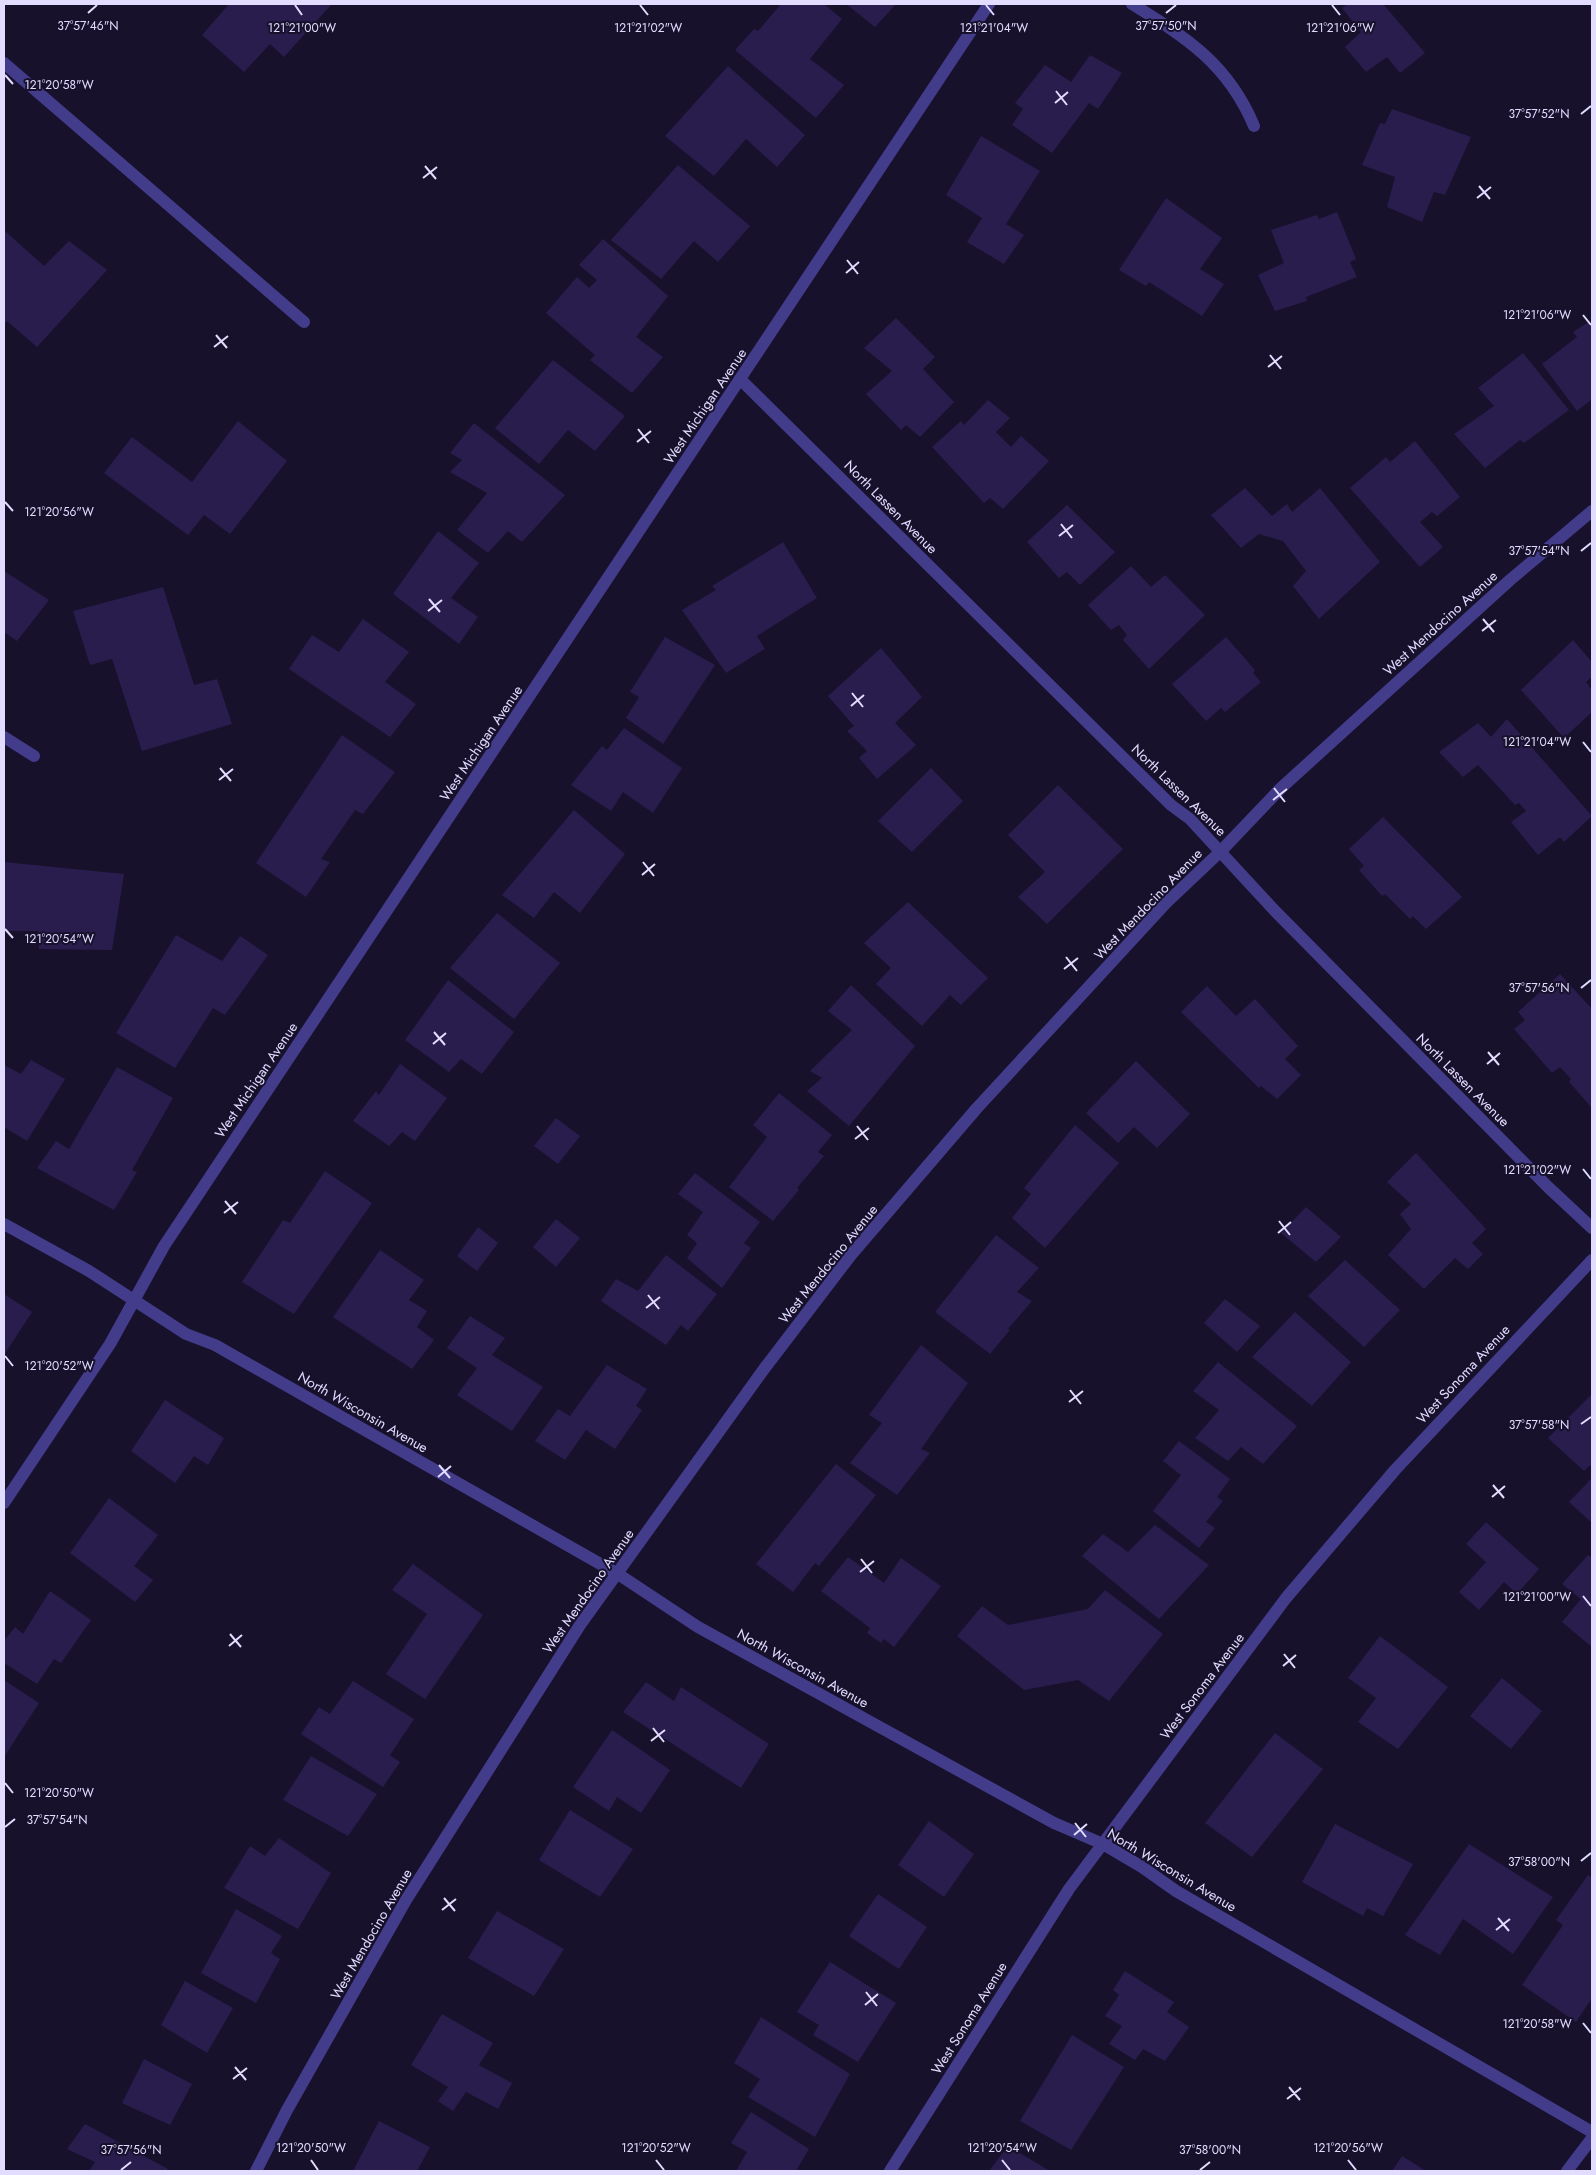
<svg xmlns="http://www.w3.org/2000/svg" width="1596" height="2175" viewBox="0 0 1596 2175" font-family="Jost,sans-serif">
<rect width="100%" height="100%" fill="#17112c"/>
<g fill="#291d4d">
<path d="M229,4H332L284,57L270,44L244,72L202,35Z"/>
<path d="M781,4H824L842,19L810,59L844,85L816,118L735,50L754,29L758,31Z"/>
<path d="M846,4H896L875,27Z"/>
<path d="M1348,4H1383L1425,53L1400,73L1387,57L1366,72L1345,47L1361,32L1342,8Z"/>
<path d="M1090,55L1122,73L1098,109L1089,103L1052,153L1012,125L1023,109L1015,103L1045,65L1071,82Z"/>
<path d="M728,66L805,135L777,167L746,139L714,176L665,136Z"/>
<path d="M1392,109L1471,137L1445,195L1434,192L1422,222L1387,207L1395,177L1362,165L1380,123L1385,124Z"/>
<path d="M981,136L1040,171L1006,224L1024,235L1004,264L967,242L982,218L946,195Z"/>
<path d="M678,165L750,226L718,262L694,241L661,279L611,240Z"/>
<path d="M1166,198L1222,238L1200,269L1224,284L1202,316L1149,282L1146,286L1119,270Z"/>
<path d="M1337,212L1356,259L1350,262L1357,277L1306,297L1307,301L1275,311L1258,275L1284,263L1271,230L1317,215L1319,219Z"/>
<path d="M5,231L44,266L69,241L107,270L37,347L7,321L4,324Z"/>
<path d="M603,239L668,296L636,337L663,357L632,393L590,360L595,355L546,313L577,277L589,288L597,280L579,265Z"/>
<path d="M896,318L935,357L923,369L954,402L920,437L906,425L901,430L866,394L892,371L864,348Z"/>
<path d="M1590,321L1592,325V399L1577,411L1542,364L1577,337L1573,332Z"/>
<path d="M1523,353L1569,410L1524,443L1520,440L1485,468L1454,434L1494,406L1478,388Z"/>
<path d="M553,360L625,416L595,451L568,430L539,464L495,428Z"/>
<path d="M988,400L1010,418L996,432L1011,447L1021,436L1049,461L1003,509L990,498L984,503L932,447L961,421L964,425Z"/>
<path d="M238,421L287,461L230,534L204,515L188,535L104,473L132,437L192,482Z"/>
<path d="M474,423L565,495L522,542L508,531L488,553L457,530L487,493L450,472L462,460L450,453Z"/>
<path d="M1415,441L1460,497L1437,516L1432,512L1420,522L1443,547L1420,567L1350,488L1386,457L1390,462Z"/>
<path d="M1245,488L1272,516L1287,504L1292,512L1320,488L1380,562L1319,619L1293,586L1306,571L1283,541L1259,534L1241,548L1211,515Z"/>
<path d="M1067,505L1115,552L1080,585L1067,572L1059,578L1027,542Z"/>
<path d="M438,531L479,563L451,598L478,617L459,644L393,594Z"/>
<path d="M783,542L817,598L757,636L765,649L726,673L682,610L716,590L712,586Z"/>
<path d="M1131,566L1151,587L1165,575L1205,615L1149,669L1123,640L1127,635L1119,625L1111,630L1088,605Z"/>
<path d="M4,571L49,600L17,641L4,632Z"/>
<path d="M163,587L194,685L217,679L232,724L142,751L112,659L90,665L73,611Z"/>
<path d="M363,619L409,652L385,682L416,704L390,737L289,669L312,635L339,652Z"/>
<path d="M665,637L715,665L663,744L626,718L639,697L630,692Z"/>
<path d="M1226,637L1255,670L1253,673L1261,682L1225,712L1221,708L1206,721L1172,684Z"/>
<path d="M1573,640L1592,662V677L1586,682L1592,690V712L1564,738L1521,690Z"/>
<path d="M881,648L922,697L895,723L916,745L877,779L859,758L867,751L847,731L854,726L828,696Z"/>
<path d="M1507,719L1592,816L1564,842L1560,837L1538,855L1511,822L1526,811L1519,803L1515,805L1478,765L1463,777L1439,752L1478,723L1491,737Z"/>
<path d="M624,728L682,768L653,813L623,792L611,811L571,785L602,746L607,750Z"/>
<path d="M342,735L395,772L363,814L355,810L321,859L330,862L306,897L256,863Z"/>
<path d="M931,768L963,801L912,852L878,821Z"/>
<path d="M1058,785L1123,849L1047,924L1018,897L1045,872L1008,835Z"/>
<path d="M574,810L625,854L580,913L554,892L534,918L502,895Z"/>
<path d="M1383,817L1462,897L1426,929L1413,916L1410,919L1385,894L1382,896L1359,870L1364,866L1349,849Z"/>
<path d="M4,862L124,874L112,950L39,949L38,931H4Z"/>
<path d="M908,902L988,978L961,1005L950,995L922,1026L876,984L891,968L864,943Z"/>
<path d="M497,913L560,963L514,1019L450,968Z"/>
<path d="M176,935L222,961L240,936L268,955L225,1015L213,1008L175,1068L116,1033Z"/>
<path d="M1560,974L1592,1009V1108L1569,1082L1571,1079L1560,1067L1552,1073L1514,1029L1525,1020L1518,1012Z"/>
<path d="M448,980L514,1032L482,1074L461,1059L449,1072L405,1040Z"/>
<path d="M851,985L915,1046L849,1126L807,1091L822,1078L810,1071L852,1030L828,1011Z"/>
<path d="M1207,986L1236,1016L1255,999L1298,1046L1285,1059L1301,1075L1277,1099L1261,1086L1259,1088L1181,1012Z"/>
<path d="M31,1060L65,1079L27,1141L4,1127V1065L21,1074Z"/>
<path d="M1136,1061L1190,1114L1157,1148L1134,1127L1118,1143L1086,1113Z"/>
<path d="M400,1064L447,1098L415,1141L402,1132L389,1146L353,1121L376,1091L379,1095Z"/>
<path d="M117,1067L173,1098L132,1170L137,1172L114,1210L37,1168L56,1141L69,1149Z"/>
<path d="M779,1093L832,1135L818,1152L824,1156L797,1188L799,1190L773,1221L729,1187L767,1137L753,1125Z"/>
<path d="M556,1118L580,1136L558,1164L534,1146Z"/>
<path d="M1075,1125L1119,1163L1045,1248L1012,1218L1031,1194L1024,1188Z"/>
<path d="M1416,1153L1486,1229L1472,1243L1483,1254L1468,1269L1455,1258L1424,1289L1388,1255L1411,1229L1400,1214L1411,1204L1387,1182Z"/>
<path d="M325,1171L372,1203L294,1314L242,1282L283,1220L290,1223Z"/>
<path d="M695,1173L760,1222L744,1243L751,1248L722,1288L687,1258L697,1243L687,1235L703,1212L678,1194Z"/>
<path d="M1306,1207L1341,1237L1316,1262L1281,1233Z"/>
<path d="M556,1219L580,1238L556,1267L533,1247Z"/>
<path d="M478,1227L498,1243L477,1271L457,1256Z"/>
<path d="M996,1235L1039,1268L1017,1292L1032,1301L1008,1329L1010,1330L990,1354L935,1312Z"/>
<path d="M380,1250L424,1280L409,1300L427,1311L417,1327L434,1340L412,1369L333,1317Z"/>
<path d="M666,1255L717,1294L688,1331L681,1325L666,1345L601,1301L616,1279L638,1291Z"/>
<path d="M1345,1260L1400,1310L1364,1347L1308,1296Z"/>
<path d="M4,1294L32,1312L4,1355Z"/>
<path d="M1225,1299L1260,1326L1237,1352L1204,1323Z"/>
<path d="M1295,1312L1351,1362L1312,1406L1252,1357Z"/>
<path d="M470,1316L505,1338L492,1355L543,1387L512,1431L457,1395L477,1368L447,1348Z"/>
<path d="M921,1345L968,1383L921,1449L930,1453L897,1495L850,1463L882,1423L869,1415Z"/>
<path d="M1218,1362L1297,1426L1263,1464L1241,1447L1228,1461L1195,1438L1219,1410L1193,1391Z"/>
<path d="M607,1365L647,1389L636,1406L642,1410L615,1449L586,1430L565,1460L535,1441L558,1409L570,1416Z"/>
<path d="M1592,1394V1468L1590,1465L1584,1471L1548,1438Z"/>
<path d="M165,1400L224,1438L208,1465L194,1456L175,1483L131,1451Z"/>
<path d="M1179,1441L1230,1479L1217,1497L1223,1501L1206,1522L1215,1528L1199,1548L1153,1511L1181,1475L1163,1461Z"/>
<path d="M836,1464L876,1495L819,1566L815,1563L793,1592L756,1564Z"/>
<path d="M1592,1478V1523L1569,1502Z"/>
<path d="M109,1498L158,1535L134,1566L153,1580L135,1602L70,1553Z"/>
<path d="M1486,1522L1539,1569L1517,1594L1504,1582L1479,1610L1459,1592L1486,1562L1466,1544Z"/>
<path d="M1155,1525L1209,1565L1159,1619L1082,1556L1103,1534L1128,1552Z"/>
<path d="M1588,1555L1592,1558V1647L1562,1622L1581,1599L1562,1584Z"/>
<path d="M848,1557L884,1583L901,1558L941,1586L894,1647L884,1639L881,1643L867,1633L870,1628L821,1591Z"/>
<path d="M413,1564L483,1615L425,1699L386,1674L427,1614L392,1590Z"/>
<path d="M1105,1590L1163,1634L1109,1701L1078,1680L1024,1690L957,1636L982,1606L1008,1625L1088,1609Z"/>
<path d="M50,1591L91,1620L61,1663L54,1659L37,1684L4,1663V1641L15,1627L23,1634Z"/>
<path d="M1380,1636L1448,1687L1398,1749L1358,1722L1376,1698L1348,1678Z"/>
<path d="M1502,1678L1542,1711L1511,1749L1470,1716Z"/>
<path d="M4,1680L39,1703L4,1757Z"/>
<path d="M353,1681L414,1719L390,1755L400,1762L383,1787L301,1734L319,1707L330,1714Z"/>
<path d="M646,1682L674,1701L681,1687L769,1744L741,1788L623,1712Z"/>
<path d="M612,1730L670,1770L641,1813L617,1797L609,1811L573,1787Z"/>
<path d="M1275,1733L1323,1769L1252,1857L1205,1823Z"/>
<path d="M311,1756L377,1794L348,1836L283,1800Z"/>
<path d="M570,1810L633,1849L600,1897L539,1860Z"/>
<path d="M929,1821L974,1854L944,1897L898,1865Z"/>
<path d="M1335,1824L1413,1864L1383,1916L1367,1908L1363,1916L1302,1882Z"/>
<path d="M279,1838L331,1873L298,1929L224,1888L250,1846L265,1856Z"/>
<path d="M1469,1844L1553,1897L1513,1954L1463,1919L1440,1955L1405,1935Z"/>
<path d="M1588,1875L1592,1878V1998L1576,2022L1522,1985L1563,1925L1556,1920Z"/>
<path d="M878,1894L927,1927L899,1969L849,1936Z"/>
<path d="M236,1909L282,1936L271,1953L280,1959L256,2003L201,1973Z"/>
<path d="M497,1911L564,1949L534,1996L468,1958Z"/>
<path d="M830,1962L896,2003L858,2062L813,2035L819,2025L797,2012Z"/>
<path d="M1125,1971L1174,2002L1167,2012L1189,2027L1165,2061L1143,2049L1135,2060L1109,2044L1122,2026L1105,2016L1119,1995L1113,1990Z"/>
<path d="M185,1981L233,2008L207,2053L161,2025Z"/>
<path d="M442,2014L493,2043L479,2065L512,2083L498,2109L466,2092L453,2111L438,2101L448,2087L411,2065Z"/>
<path d="M761,2017L850,2074L815,2137L748,2097L760,2079L734,2063Z"/>
<path d="M1072,2035L1124,2067L1071,2150L1020,2121Z"/>
<path d="M144,2059L192,2084L170,2125L122,2103Z"/>
<path d="M751,2112L809,2149L796,2171H736L747,2152L731,2143Z"/>
<path d="M379,2121L430,2147L417,2171H353Z"/>
<path d="M85,2124L168,2169L166,2171H89L95,2162L67,2149Z"/>
<path d="M1008,2146L1050,2171H989Z"/>
<path d="M1402,2156L1426,2171H1392Z"/>
</g>
<g fill="none" stroke-linecap="round" stroke-linejoin="round">
<path stroke="#433c8b" stroke-width="12" d="M4,63L304,322"/>
<g stroke="#433c8b" stroke-width="12">
<path d="M1132,4C1187,38 1228,64 1254,126"/>
<path d="M740,379L1171,805L1190,819L1275,911L1548,1187L1592,1228"/>
<path d="M4,737L34,756"/>
<path d="M4,1224L89,1271L186,1334L215,1345L618,1574L698,1627L1054,1823L1103,1844L1142,1867L1176,1891L1592,2132"/>
<path d="M4,1503L110,1344L164,1246L989,4"/>
<path d="M256,2171L287,2110L406,1900L580,1625L764,1369L851,1255L977,1108L1166,903L1221,851L1281,788L1510,580L1592,511"/>
<path d="M890,2171L1069,1889L1286,1598L1395,1470L1592,1260"/>
<path d="M1567,2171L1592,2138"/>
</g>
</g>
<path fill="none" stroke="#e2dcff" stroke-width="2" d="M295,5L302,15M640,5L648,15M986,5L994,15M1332,5L1340,15M88,13L97,5M1166,13L1176,5M5,75L13,84M1056,91L1067,105M1055,103L1068,92M1581,114L1591,106M425,166L436,179M423,178L437,167M1479,186L1490,199M1477,198L1491,187M847,260L858,274M846,273L859,262M1583,315L1591,325M216,335L227,348M214,347L228,336M1270,355L1281,369M1268,367L1282,356M638,429L649,443M637,442L651,431M5,502L13,511M1061,524L1072,538M1059,536L1073,525M1581,551L1591,543M429,599L440,612M428,611L442,600M1483,619L1494,632M1482,631L1496,620M852,693L863,707M851,706L864,695M1583,742L1591,752M220,768L231,781M219,780L233,769M1274,788L1285,802M1273,800L1287,789M643,862L654,876M642,875L655,864M5,929L13,938M1066,957L1077,971M1064,969L1078,958M1581,988L1591,980M434,1032L445,1045M433,1044L446,1033M1488,1052L1499,1065M1487,1064L1500,1053M857,1126L868,1140M855,1139L869,1128M1583,1169L1591,1179M225,1201L236,1214M224,1213L238,1202M1279,1221L1290,1235M1278,1233L1291,1222M648,1295L659,1309M646,1308L660,1297M5,1356L13,1366M1070,1390L1081,1404M1069,1402L1083,1391M1581,1424L1591,1417M439,1465L450,1478M438,1477L451,1466M1493,1485L1504,1498M1492,1497L1505,1486M861,1559L872,1573M860,1572L874,1561M1583,1596L1591,1606M230,1634L241,1647M229,1646L242,1635M1284,1654L1295,1668M1283,1666L1296,1655M653,1728L664,1742M651,1741L665,1730M5,1783L13,1793M1075,1823L1086,1837M5,1827L15,1819M1074,1835L1087,1824M1581,1861L1591,1853M444,1898L455,1911M442,1910L456,1899M1498,1918L1509,1931M1496,1930L1510,1919M866,1992L877,2006M865,2005L878,1994M1583,2023L1591,2033M235,2067L246,2080M233,2079L247,2068M1289,2087L1300,2100M1287,2099L1301,2088M311,2160L318,2170M656,2160L664,2170M1002,2160L1010,2170M1348,2160L1356,2170M121,2170L131,2162M1200,2170L1210,2162"/>
<g text-anchor="middle" dominant-baseline="central" stroke-width="4" stroke-linejoin="round" paint-order="stroke">
<g font-size="14" fill="#e2dcff" stroke="#17112c">
<text transform="translate(705 406) rotate(-56)">West Michigan Avenue</text>
<text transform="translate(891 507) rotate(45)">North Lassen Avenue</text>
<text transform="translate(1440 623) rotate(-42)">West Mendocino Avenue</text>
<text transform="translate(481 743) rotate(-56)">West Michigan Avenue</text>
<text transform="translate(1179 790) rotate(44)">North Lassen Avenue</text>
<text transform="translate(1148 904) rotate(-46)">West Mendocino Avenue</text>
<text transform="translate(256 1080) rotate(-56)">West Michigan Avenue</text>
<text transform="translate(1463 1080) rotate(45)">North Lassen Avenue</text>
<text transform="translate(828 1264) rotate(-51)">West Mendocino Avenue</text>
<text transform="translate(1463 1374) rotate(-47)">West Sonoma Avenue</text>
<text transform="translate(363 1412) rotate(30)">North Wisconsin Avenue</text>
<text transform="translate(588 1591) rotate(-55)">West Mendocino Avenue</text>
<text transform="translate(803 1668) rotate(29)">North Wisconsin Avenue</text>
<text transform="translate(1202 1686) rotate(-53)">West Sonoma Avenue</text>
<text transform="translate(1172 1870) rotate(31)">North Wisconsin Avenue</text>
<text transform="translate(371 1934) rotate(-60)">West Mendocino Avenue</text>
<text transform="translate(969 2018) rotate(-58)">West Sonoma Avenue</text>
</g>
</g>
<g font-size="12" text-anchor="middle" fill="#e2dcff" stroke="#17112c" stroke-width="4" stroke-linejoin="round" paint-order="stroke">
<text x="88" y="30">37°57'46"N</text>
<text x="1166" y="30">37°57'50"N</text>
<text x="648" y="32">121°21'02"W</text>
<text x="994" y="32">121°21'04"W</text>
<text x="302" y="32">121°21'00"W</text>
<text x="1340" y="32">121°21'06"W</text>
<text x="59" y="89">121°20'58"W</text>
<text x="1539" y="118">37°57'52"N</text>
<text x="1537" y="319">121°21'06"W</text>
<text x="59" y="516">121°20'56"W</text>
<text x="1539" y="555">37°57'54"N</text>
<text x="1537" y="746">121°21'04"W</text>
<text x="59" y="943">121°20'54"W</text>
<text x="1539" y="992">37°57'56"N</text>
<text x="1537" y="1174">121°21'02"W</text>
<text x="59" y="1370">121°20'52"W</text>
<text x="1539" y="1429">37°57'58"N</text>
<text x="1537" y="1601">121°21'00"W</text>
<text x="59" y="1797">121°20'50"W</text>
<text x="57" y="1824">37°57'54"N</text>
<text x="1539" y="1866">37°58'00"N</text>
<text x="1537" y="2028">121°20'58"W</text>
<text x="311" y="2152">121°20'50"W</text>
<text x="656" y="2152">121°20'52"W</text>
<text x="1002" y="2152">121°20'54"W</text>
<text x="1348" y="2152">121°20'56"W</text>
<text x="131" y="2154">37°57'56"N</text>
<text x="1210" y="2154">37°58'00"N</text>
</g>
<rect width="1596" height="2175" fill="none" stroke="#e2dcff" stroke-width="10"/>
</svg>
